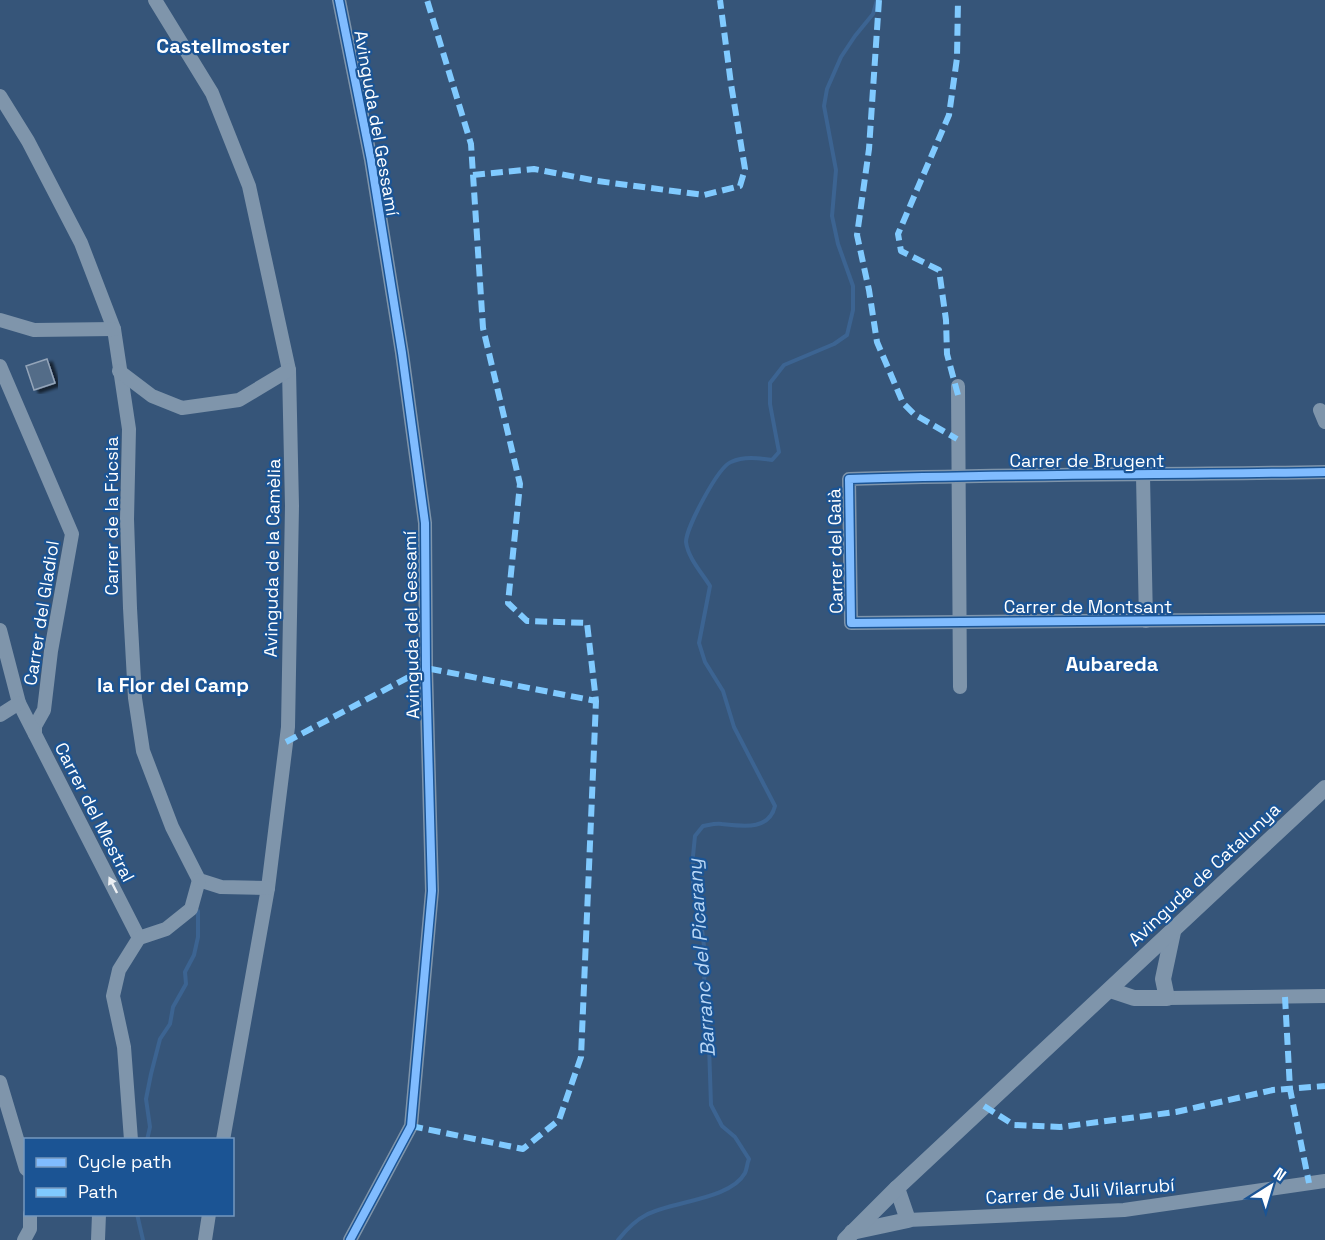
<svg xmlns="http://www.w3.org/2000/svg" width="1325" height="1240" viewBox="0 0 1325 1240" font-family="'Space Grotesk',sans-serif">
<defs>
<filter id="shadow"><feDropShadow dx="5" dy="3" stdDeviation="1.5" flood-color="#0009"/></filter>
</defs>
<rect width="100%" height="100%" fill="#365579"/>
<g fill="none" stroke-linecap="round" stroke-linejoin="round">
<g stroke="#3c6492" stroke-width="4">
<path d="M147,1140L150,1127L146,1099L151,1074L160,1039L170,1024L173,1007L186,984L185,972L194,955L198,937V911"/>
<path d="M137,1214L143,1240"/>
<path d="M618,1240C626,1230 634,1221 646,1215C672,1201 730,1200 745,1173C747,1169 747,1163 749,1159L735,1137L722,1126L711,1105L708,1015L704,987L705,955L701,920L693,884V856L695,836L703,826C709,825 716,823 722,824C742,826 769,831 775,806L734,727L723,691L705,662L699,643L710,586C702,573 688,558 686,542C686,528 718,467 731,462C744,456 758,458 772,460L779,452L770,404V383L784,365L834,344L847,335L853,310V286L838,244L832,216L836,170L824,106L827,89L841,57L855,36L873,14L877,0"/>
</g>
</g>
<path fill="#536c88" stroke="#94a5b9" stroke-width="1.5" filter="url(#shadow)" d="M47,359L55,383L34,390L26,366Z"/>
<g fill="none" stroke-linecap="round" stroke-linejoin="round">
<g stroke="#7f95ab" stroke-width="14">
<path d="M155,0L212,93L249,186L289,370L292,506L288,727L268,888L223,1140"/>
<path d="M339,0L371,160L402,353L425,523L426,668L432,891L411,1126L350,1240"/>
<path d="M0,96L28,141L81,243L114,329L129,429L127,519L130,608L135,698L143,751L172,827L199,880L221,887L268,888"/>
<path d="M0,320L34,330L114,329"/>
<path d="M0,366L72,534L51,651L44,710L35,726V734"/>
<path d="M119,371L152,396L182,408L239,400L289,370"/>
<path d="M958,386L960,687"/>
<path d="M1320,410L1325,422"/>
<path d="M1325,472C1166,475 1008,474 849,479L851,623L1325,619"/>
<path d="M1143,476L1146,621"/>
<path d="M0,630L19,703L139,938"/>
<path d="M0,715L19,703"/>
<path d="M1167,998L1325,996"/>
<path d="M0,1082L26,1169"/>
<path d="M131,1140L124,1047L113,996L119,970L139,938L166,929L191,909L199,880"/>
<path d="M908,1220L1124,1210L1325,1181"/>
<path d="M24,1240L30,1229V1214"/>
<path d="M98,1240L99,1214"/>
<path d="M205,1240L209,1214"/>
</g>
<g stroke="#7f95ab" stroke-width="16">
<path d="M1110,990L1134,998H1167L1163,979L1174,927"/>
<path d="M852,1232L908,1220L897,1188"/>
<path d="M845,1240L897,1188L1325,788"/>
</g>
<g stroke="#80caff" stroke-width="6" stroke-dasharray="12 6" stroke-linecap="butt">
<path d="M879,0L869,149L857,235L869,290L877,342L903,403L914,414L957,439"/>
<path d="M473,175L534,169L597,181L704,195L740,186L745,169L731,84L720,0"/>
<path d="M958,395L947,354L946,320L939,270L901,251L898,234L949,115L957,58L958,0"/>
<path d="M286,742L426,668L596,701"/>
<path d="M1285,997L1290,1089L1309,1183"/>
<path d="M984,1106L1014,1125L1060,1127L1176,1112L1273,1090L1325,1086"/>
<path d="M411,1126L523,1149L559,1120L581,1057L596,701L587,623L527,621L508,603L520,484L483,328L471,144L427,0"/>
</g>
<g stroke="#1b5494" stroke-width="11">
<g id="cycleway">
<path d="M339,0L371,160L402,353L425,523L426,668L432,891L411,1126L350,1240"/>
<path d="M1325,472C1166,475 1008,474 849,479L851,623L1325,619"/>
</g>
</g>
<use href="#cycleway" stroke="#80bcff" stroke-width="8"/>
</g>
<defs><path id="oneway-solid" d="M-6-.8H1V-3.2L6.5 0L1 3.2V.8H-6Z" transform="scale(1.5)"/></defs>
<use fill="#eceff2" href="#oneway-solid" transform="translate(113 885) rotate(-117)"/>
<g text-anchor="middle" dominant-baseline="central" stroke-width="4.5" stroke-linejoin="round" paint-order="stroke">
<g font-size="18" fill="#fff" stroke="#1b5494">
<text transform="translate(377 123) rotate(80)">Avinguda del Gessamí</text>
<text x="1087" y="460">Carrer de Brugent</text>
<text transform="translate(111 516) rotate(-90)">Carrer de la Fúcsia</text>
<text transform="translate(835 551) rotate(-91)">Carrer del Gaià</text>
<text transform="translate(272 558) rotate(-89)">Avinguda de la Camèlia</text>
<text x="1088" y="606">Carrer de Montsant</text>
<text transform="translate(41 613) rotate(-81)">Carrer del Gladiol</text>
<text transform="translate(411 625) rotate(-91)">Avinguda del Gessamí</text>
<text transform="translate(95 812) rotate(63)">Carrer del Mestral</text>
<text transform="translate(1204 874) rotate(-43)">Avinguda de Catalunya</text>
<text transform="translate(1080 1191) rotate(-4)">Carrer de Juli Vilarrubí</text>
</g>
<g font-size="20" font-weight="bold" fill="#fff" stroke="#1b5494">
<text x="223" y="46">Castellmoster</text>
<text x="1112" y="664">Aubareda</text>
<text x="173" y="685">la Flor del Camp</text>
</g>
<g font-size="20" font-style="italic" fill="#b9d7f6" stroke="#1b5494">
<text transform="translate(701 958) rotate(-94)">Barranc del Picarany</text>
</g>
</g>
<rect x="24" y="1138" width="210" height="78" fill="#1b5494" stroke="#7698bf" stroke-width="1.5"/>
<rect x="36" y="1158" width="30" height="9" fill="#80bcff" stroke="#7698bf" stroke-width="1.5"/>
<text x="78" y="1168" font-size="18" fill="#ffffff">Cycle path</text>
<rect x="36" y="1188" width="30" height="9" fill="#80caff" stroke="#7698bf" stroke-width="1.5"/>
<text x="78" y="1198" font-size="18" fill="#ffffff">Path</text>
<g transform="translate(1271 1186) rotate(37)" stroke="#1b5494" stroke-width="4.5" paint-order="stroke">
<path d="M0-4.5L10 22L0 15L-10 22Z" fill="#ffffff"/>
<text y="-9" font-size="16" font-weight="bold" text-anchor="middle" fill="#ffffff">N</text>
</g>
</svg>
